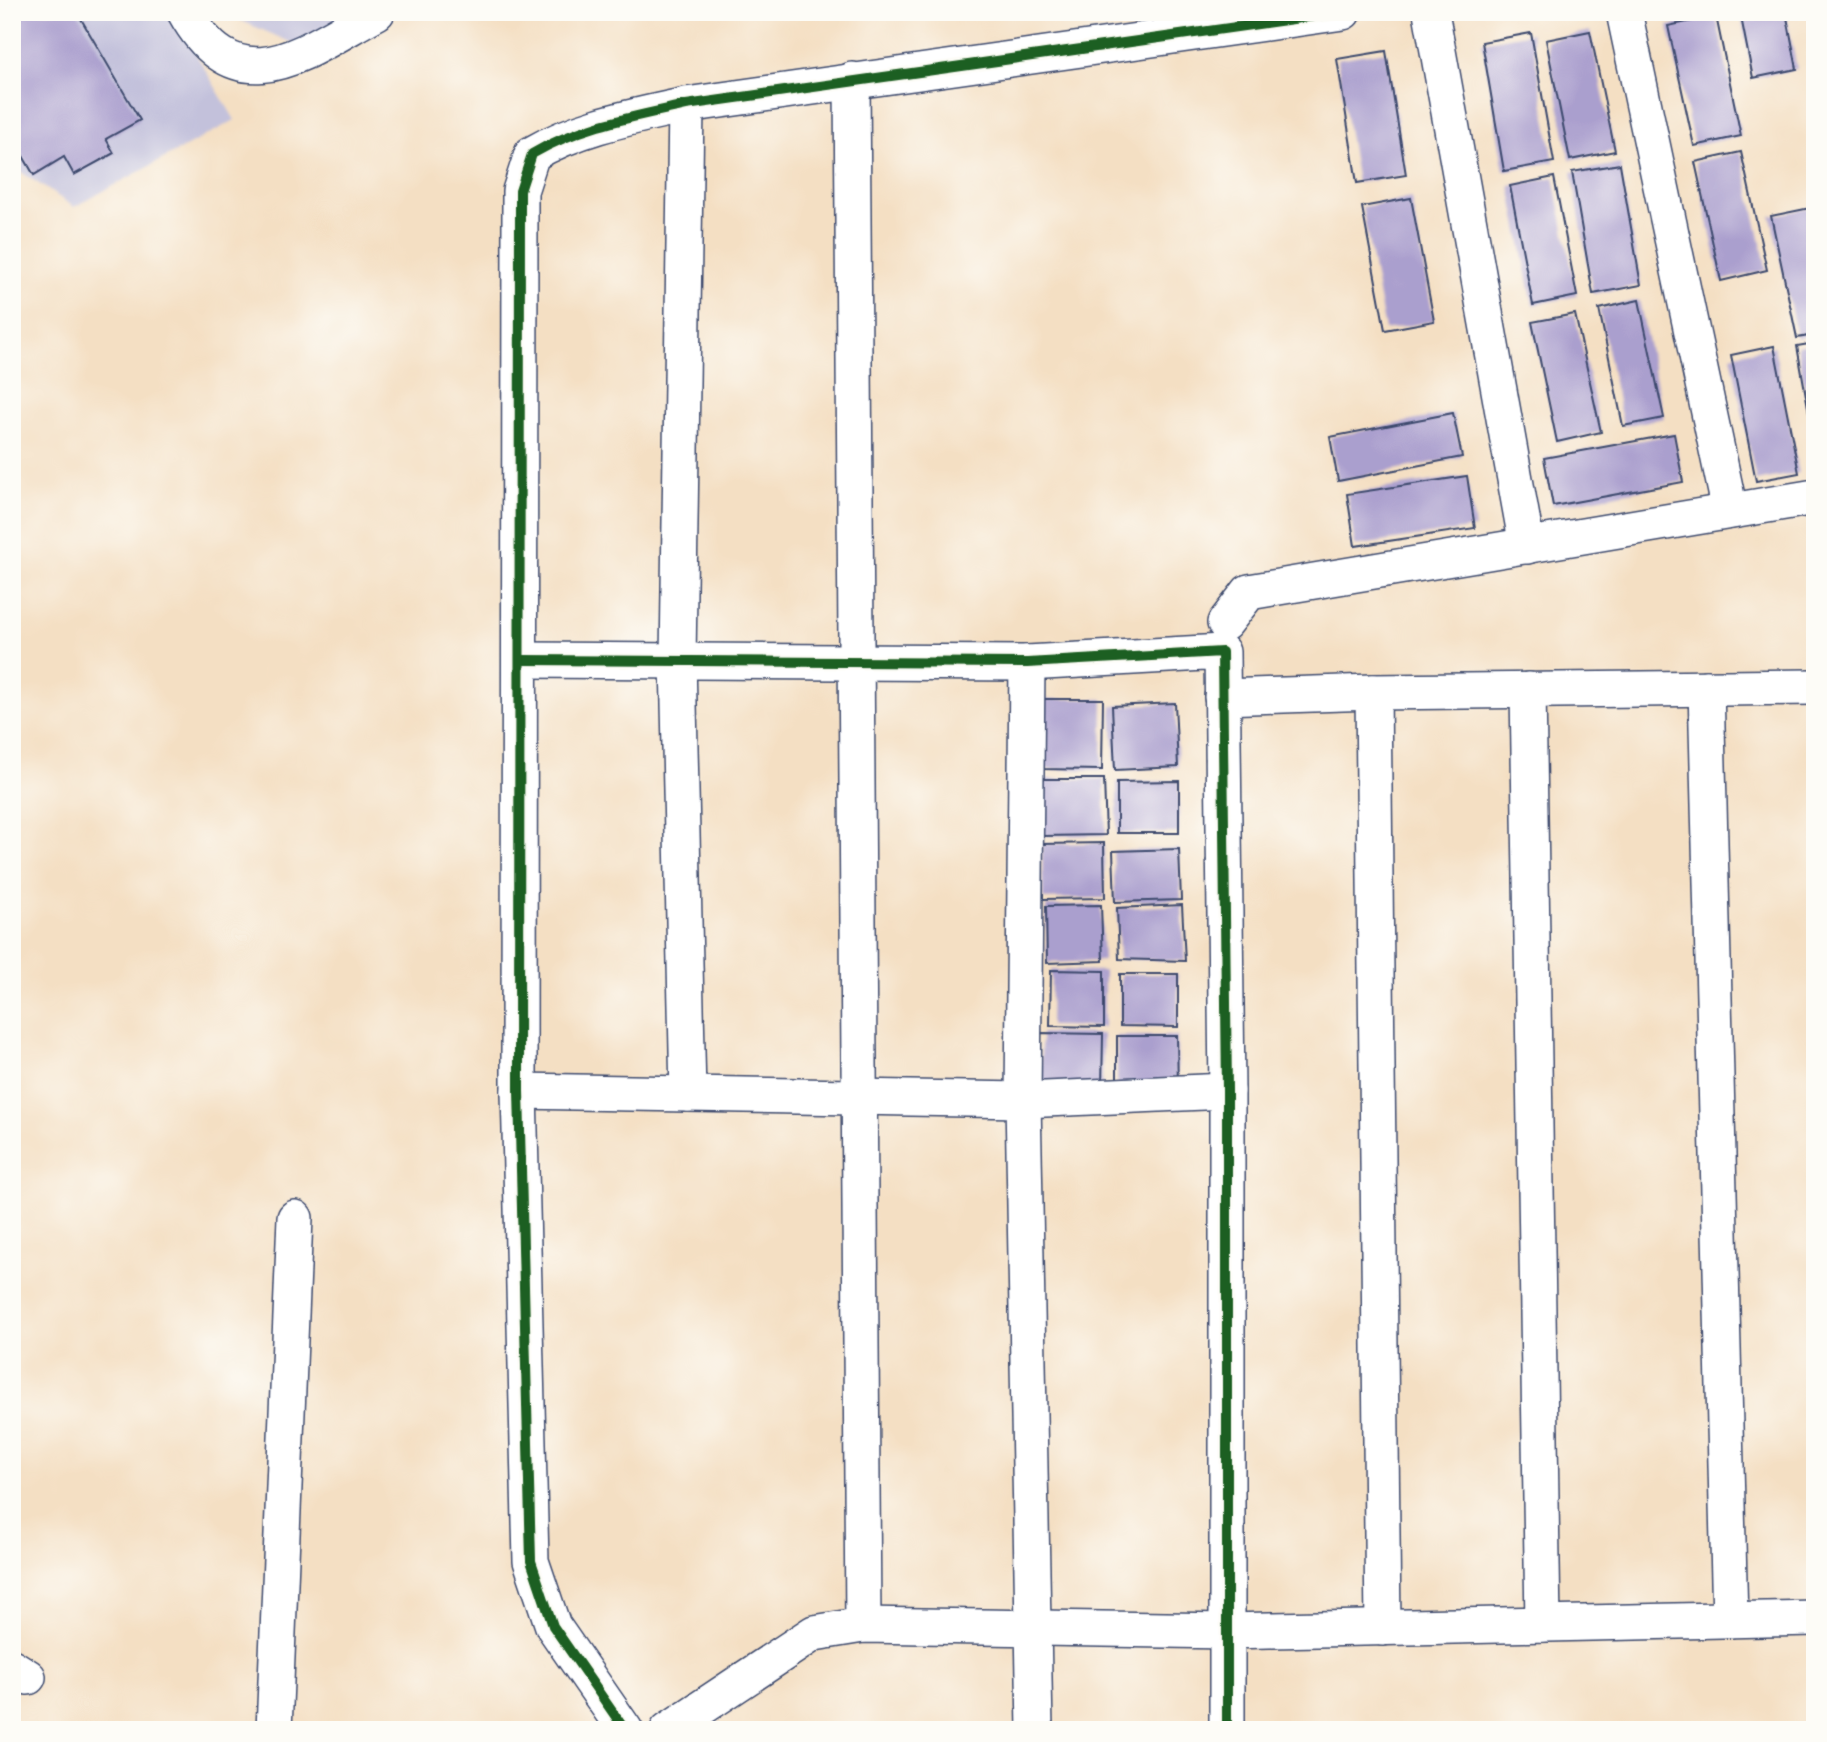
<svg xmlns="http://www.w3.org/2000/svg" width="1827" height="1742" viewBox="0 0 1827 1742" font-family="'Shantell Sans',sans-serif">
<rect width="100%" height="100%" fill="#fdfcf7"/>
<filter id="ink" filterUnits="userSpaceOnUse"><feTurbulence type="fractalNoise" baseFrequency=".0143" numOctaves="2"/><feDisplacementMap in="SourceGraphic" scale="14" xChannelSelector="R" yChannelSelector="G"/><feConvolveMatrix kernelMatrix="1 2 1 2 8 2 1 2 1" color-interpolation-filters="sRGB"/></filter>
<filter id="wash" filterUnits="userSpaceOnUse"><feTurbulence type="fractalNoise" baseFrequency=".00686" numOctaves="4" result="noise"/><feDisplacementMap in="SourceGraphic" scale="28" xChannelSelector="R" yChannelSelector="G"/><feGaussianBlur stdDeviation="1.57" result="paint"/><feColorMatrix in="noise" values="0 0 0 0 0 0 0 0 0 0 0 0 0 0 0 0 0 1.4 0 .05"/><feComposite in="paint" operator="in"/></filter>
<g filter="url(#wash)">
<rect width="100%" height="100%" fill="#f4dfc3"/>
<g fill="#c3c1db">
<path d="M12,12H171L235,120L74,207L12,166Z"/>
<path d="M221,12H356L297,45Z"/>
</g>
<g id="blocks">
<g fill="#aa9fce">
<path d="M12,12H77L140,120L106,139L114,153L74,175L64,157L34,175L12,137Z"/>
<path d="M1740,12H1786L1797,69L1753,78Z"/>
<path d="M1716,16L1741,136L1694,146L1668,26Z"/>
<path d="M1590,31L1615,151L1570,160L1546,40Z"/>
<path d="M1531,33L1554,162L1504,171L1482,42Z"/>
<path d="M1386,51L1406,175L1357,183L1337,59Z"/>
<path d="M1741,152L1767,270L1721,281L1695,162Z"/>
<path d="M1620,164L1641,285L1593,294L1572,172Z"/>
<path d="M1554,177L1577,296L1533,305L1510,186Z"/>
<path d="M1411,198L1434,321L1385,330L1362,207Z"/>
<path d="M1815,207V335L1797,338L1771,216Z"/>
<path d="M1639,300L1664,418L1623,426L1599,309Z"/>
<path d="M1575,314L1601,432L1557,442L1532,322Z"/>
<path d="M1815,343V435H1813L1797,346Z"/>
<path d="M1774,346L1799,473L1756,481L1731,355Z"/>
<path d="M1453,413L1462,457L1338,481L1330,437Z"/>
<path d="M1674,434L1683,482L1553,506L1544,458Z"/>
<path d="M1467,476L1475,528L1355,546L1347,494Z"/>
<path d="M1041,699H1103L1102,770L1040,769Z"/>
<path d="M1175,703L1178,767L1115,770L1112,706Z"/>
<path d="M1041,779H1104L1106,835L1042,836Z"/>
<path d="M1179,781V833H1117V782Z"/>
<path d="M1104,843L1105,898L1043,899L1042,844Z"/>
<path d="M1179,849L1181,900L1115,902L1113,851Z"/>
<path d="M1101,905L1103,961L1047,963L1046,906Z"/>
<path d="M1182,905L1185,961L1119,959L1117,908Z"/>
<path d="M1051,970L1104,971V1027L1050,1026Z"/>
<path d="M1120,974H1178V1027L1120,1026Z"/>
<path d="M1041,1033L1103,1034L1102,1088H1041Z"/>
<path d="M1117,1036H1177L1178,1089H1117Z"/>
</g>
</g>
</g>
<g filter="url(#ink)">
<use href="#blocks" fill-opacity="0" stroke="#3c496d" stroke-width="2"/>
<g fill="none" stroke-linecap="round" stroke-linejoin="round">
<g stroke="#3c496d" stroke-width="38">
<g id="minor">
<path d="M185,12C239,109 306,50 377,12"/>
<path d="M1431,12L1527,546"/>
<path d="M1624,12L1730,511"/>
<path d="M852,80L863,1625"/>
<path d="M686,105L678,660L688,1094"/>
<path d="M1225,623L1249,592L1815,497"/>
<path d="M521,660L1027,663L1222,652L1227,1091V1730"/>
<path d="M1027,663L1023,1100L1035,1730"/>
<path d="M1706,688L1730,1620"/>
<path d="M1528,690L1543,1624"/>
<path d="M1373,692L1383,1628"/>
<path d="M1222,697L1373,692L1815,687"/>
<path d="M519,1091L1023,1100L1227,1091"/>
<path d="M12,1667L28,1677"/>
<path d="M274,1730L295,1218"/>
<path d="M625,1730L553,1626L531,1561L519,1091L520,191L532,154C580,126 632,117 686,105L1343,12"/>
<path d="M668,1730L814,1633L863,1625L1228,1631L1815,1618"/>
</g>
</g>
<use href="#minor" stroke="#fff" stroke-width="35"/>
<g stroke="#fdfcf7" stroke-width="15">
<g id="cycleway">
<path d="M521,660L1027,663L1222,652L1227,1091V1730"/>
<path d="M625,1730L553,1626L531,1561L519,1091L520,191L532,154C580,126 632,117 686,105L1343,12"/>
</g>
</g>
<use href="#cycleway" stroke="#1b5e20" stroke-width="10"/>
</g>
</g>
<rect width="1827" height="1742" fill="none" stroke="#fdfcf7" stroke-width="42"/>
</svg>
